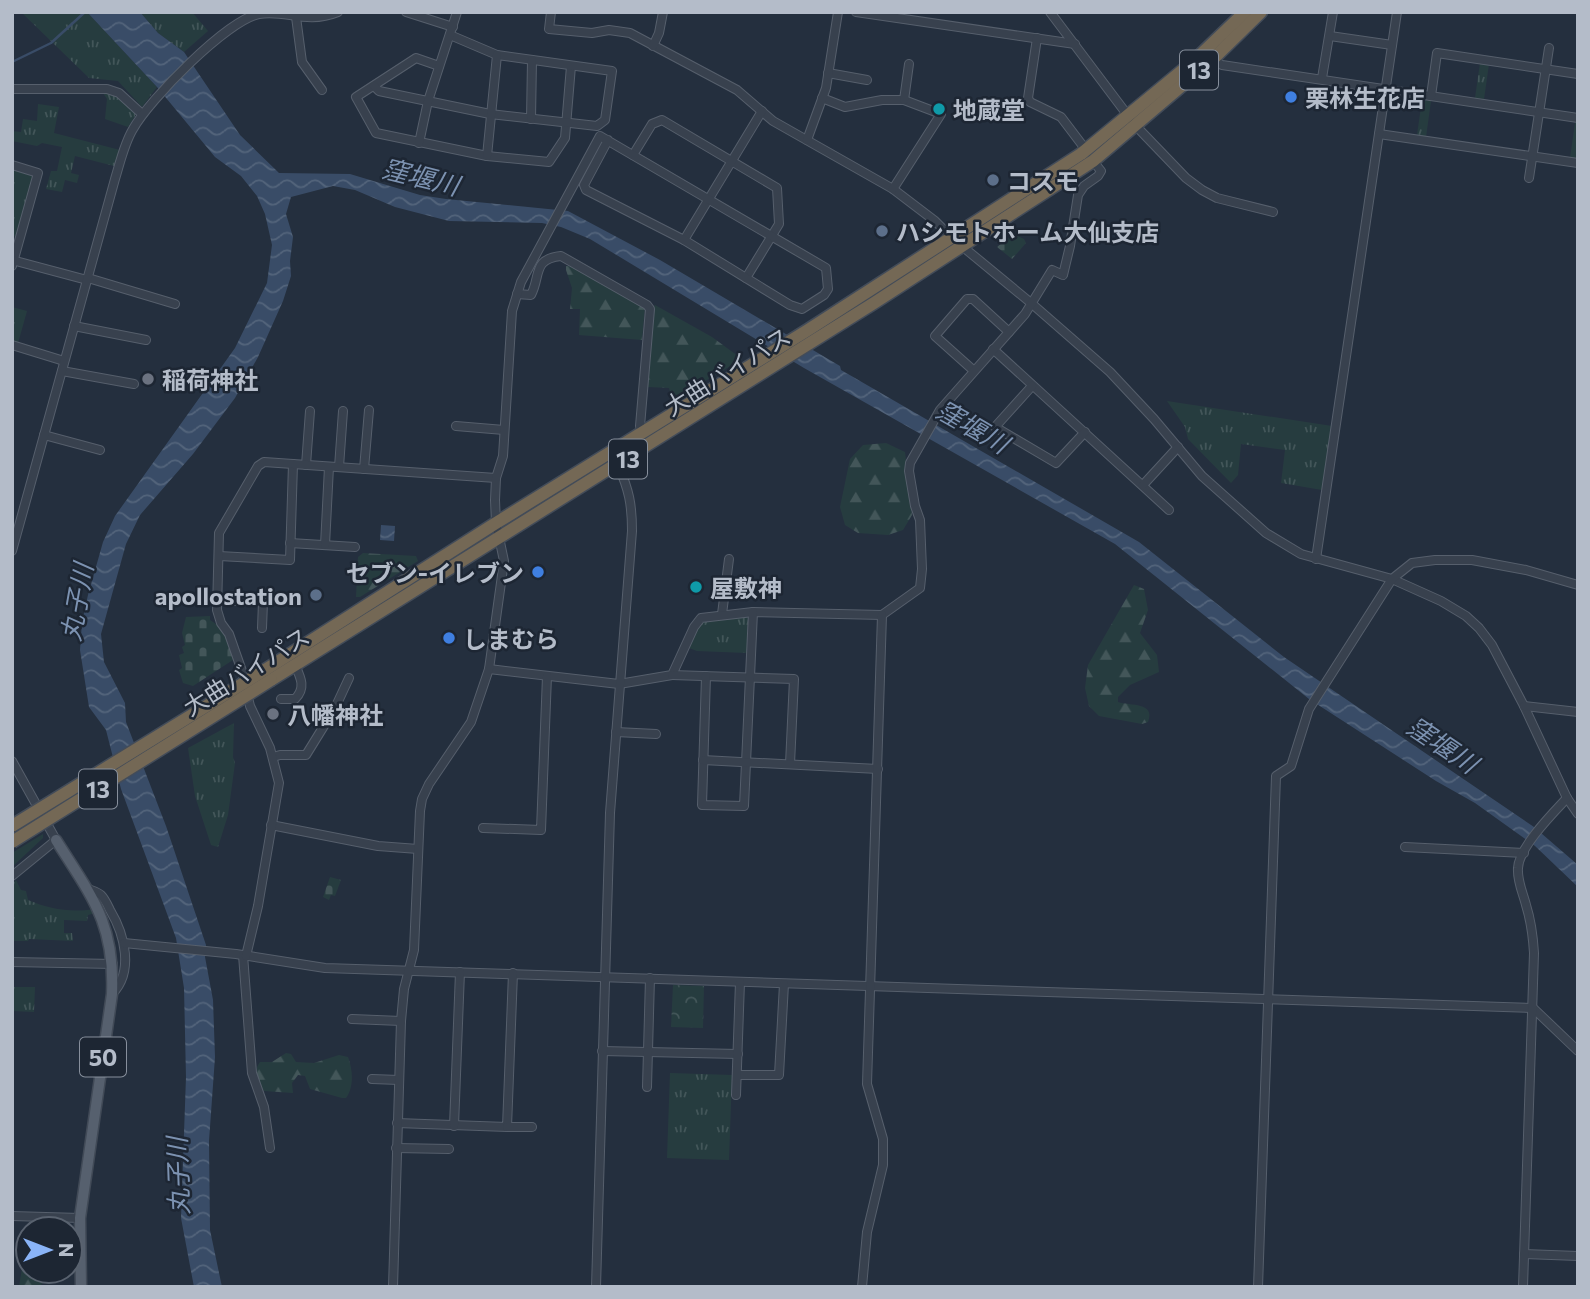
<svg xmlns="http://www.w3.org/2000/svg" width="1590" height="1299" viewBox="0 0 1590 1299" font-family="Commissioner,'Noto Sans JP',sans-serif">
<defs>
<pattern id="grass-tufts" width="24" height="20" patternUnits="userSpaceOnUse" patternTransform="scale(1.75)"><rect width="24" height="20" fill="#263c3f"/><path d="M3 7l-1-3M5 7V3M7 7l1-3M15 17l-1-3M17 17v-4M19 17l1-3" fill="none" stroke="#435659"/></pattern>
<pattern id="forest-firs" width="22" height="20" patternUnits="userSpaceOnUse" patternTransform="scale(1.75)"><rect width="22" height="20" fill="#263c3f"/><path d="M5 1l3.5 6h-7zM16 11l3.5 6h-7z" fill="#435659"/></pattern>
<pattern id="cemetery-stones" width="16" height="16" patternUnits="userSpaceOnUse" patternTransform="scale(1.75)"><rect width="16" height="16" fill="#263c3f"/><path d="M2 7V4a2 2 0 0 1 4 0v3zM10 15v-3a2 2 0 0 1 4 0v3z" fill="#435659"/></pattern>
<pattern id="park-crowns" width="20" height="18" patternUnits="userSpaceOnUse" patternTransform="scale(1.75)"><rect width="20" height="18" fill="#263c3f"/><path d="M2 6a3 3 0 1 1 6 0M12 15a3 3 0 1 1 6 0" fill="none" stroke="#435659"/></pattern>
<pattern id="water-waves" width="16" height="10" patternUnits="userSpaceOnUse" patternTransform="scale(1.75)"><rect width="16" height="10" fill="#394c67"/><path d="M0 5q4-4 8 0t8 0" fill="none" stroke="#53647b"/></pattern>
</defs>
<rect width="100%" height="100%" fill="#242f3e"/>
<g fill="url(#grass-tufts)">
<path d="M21,12H87L157,87L142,107L118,81L89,78Z"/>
<path d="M140,12H192L208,31L184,52L158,33Z"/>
<path d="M1480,63L1489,64L1484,99L1475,98Z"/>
<path d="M107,92L115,94L135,111V116L128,127L105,119L107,99L103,93Z"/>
<path d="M1422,100L1431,101L1426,137L1417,135Z"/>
<path d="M38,104L59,107L54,133L120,150L114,166L75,156L71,173L79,175L77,183L65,180L62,192L46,189L51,171H57L62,147L42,143L37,146L12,141V131L21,132L23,119L37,121Z"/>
<path d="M1575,123H1578V159L1570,158Z"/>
<path d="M12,168L33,176L18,237L12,236Z"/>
<path d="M12,307L27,311L18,343L12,341Z"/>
<path d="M1167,401L1332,426L1322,490L1281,483L1285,450L1241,444L1238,475L1231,483L1188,439L1185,427Z"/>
<path d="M746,616L748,619L747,653L697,651L689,648L701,621Z"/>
<path d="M234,723L233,757L235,763L228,815L218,847L211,845L195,796L188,748Z"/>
<path d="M43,834V838L12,867V853Z"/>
<path d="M16,880L21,890L26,891L28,900C49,909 71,913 94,909L95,913L88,915L87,921L64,920V933H72L73,941L29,939L28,941H12V883Z"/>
<path d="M12,987H35L34,1012L13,1011Z"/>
<path d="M670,1073L732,1075L729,1160L667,1158Z"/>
</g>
<g fill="url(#forest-firs)">
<path d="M566,266L577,267L645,306L642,340L579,335L580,309H570L572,288L566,270Z"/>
<path d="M655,305L712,337L742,359L675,399H672L669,388L648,387L646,384L652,308Z"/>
<path d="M886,443L905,452L912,515L903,530L888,535L858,533L845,525L840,507L850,459L863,445Z"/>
<path d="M363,553L416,556L418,561L360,597H356L358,557Z"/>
<path d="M1134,585L1144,589L1148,610L1140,633L1157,655L1159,672L1130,685L1118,697V702C1130,706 1156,702 1148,722L1142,724L1099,716L1089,706L1085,688L1088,665Z"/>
<path d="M286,1053L291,1054L296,1062L314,1063L339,1055L348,1057C353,1070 354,1087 346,1098H342L310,1089L305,1076L298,1075L292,1083L293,1093L264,1091C257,1082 253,1071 260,1062H272Z"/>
<path d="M28,1257V1271H54L39,1287H19L22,1268Z"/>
</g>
<g fill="url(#cemetery-stones)">
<path d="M1013,234L1024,239L1026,243L1012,259L997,247Z"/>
<path d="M210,616V620L225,630L233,660L193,686L183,683L179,670L182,668L179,655L184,653L182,647L185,645L182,633L186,617Z"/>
<path d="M330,877L341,880L335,896L331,895L329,900L323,897Z"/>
</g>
<path fill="url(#park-crowns)" d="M673,985L704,986L703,1028L671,1027Z"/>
<g fill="url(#water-waves)">
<path d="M87,12H140L158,33L184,52L240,135L279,173L350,174L420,195L446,199L568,211L660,260L840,366L841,370L1139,542L1284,657L1534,827L1578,865V887L1535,846L1475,803L1436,781L1309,699L1115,544L804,368L590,239L561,227L542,223L449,221L395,207L355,190L333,186L291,197L286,214L293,237L290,261L291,276L283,301L258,357L235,398L193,454L140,515L126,544L101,634L104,662L125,703L126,722L166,826L206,945L205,957L213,1000L215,1057L209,1141L210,1230L222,1287H194L181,1218L186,1077L184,988L176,938L121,789L106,730L89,707L80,650L82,622L88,595L103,542L115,516L235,348L267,283L272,245L265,214L257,196L241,176L215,157L157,87Z"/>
<path d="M381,525L395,526L394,541L380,540Z"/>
</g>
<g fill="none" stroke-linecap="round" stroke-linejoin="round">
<path stroke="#394c67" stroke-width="2.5" d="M12,62L51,43L85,12"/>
<g stroke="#565f6c" stroke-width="10">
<g id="minor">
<path d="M406,12L453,27"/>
<path d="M551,12L549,29L592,33L609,30L630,33L737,90L773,121L893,189L935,221L951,237L1031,303L1110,372L1154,419L1202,476L1266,533L1301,554L1392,579L1441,601L1466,616L1479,628L1492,645L1524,706L1567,798L1578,814"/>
<path d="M856,12L1075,44"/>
<path d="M1050,12L1135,125L1186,178L1202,190L1217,198L1273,212"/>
<path d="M296,17L302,62L322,90"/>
<path d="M1330,36L1392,45"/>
<path d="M1037,38L1028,98L1030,102L1061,117L1086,150"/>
<path d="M653,46L659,33L663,12"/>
<path d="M1212,60L1222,65L1578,118"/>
<path d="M439,66L416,58L356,97L376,133L487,156L549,162L565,138L571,66"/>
<path d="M828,73L867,80"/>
<path d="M1322,78L1333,12"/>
<path d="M374,86L379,91L490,114L597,126L605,120L612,71L497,55L450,35"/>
<path d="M12,89H107L119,93L142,114"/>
<path d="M1431,96L1437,53L1578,74"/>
<path d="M822,98L845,107L882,100H904L941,114L893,189"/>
<path d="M904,100L909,64"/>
<path d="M531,119L532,60"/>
<path d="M1379,134L1578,163"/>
<path d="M807,140L826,88L838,12"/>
<path d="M419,143L428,101L457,12"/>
<path d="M633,155L652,124L662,120L777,188L779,224L746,278"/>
<path d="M487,156L497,55"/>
<path d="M12,165L38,173L12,266"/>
<path d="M1529,178L1549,48"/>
<path d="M684,240L762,111"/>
<path d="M12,260L87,280"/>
<path d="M88,278L175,304"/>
<path d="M517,294L531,295C541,276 532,259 561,256L647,305L650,309L640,426"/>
<path d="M74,326L146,340"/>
<path d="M12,345L64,361"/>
<path d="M993,349L1169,510"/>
<path d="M973,370L935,336L967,299H973L1009,332"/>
<path d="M62,371L134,384"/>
<path d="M1032,386L995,427L1056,463L1085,432"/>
<path d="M456,426L504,430"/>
<path d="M44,435L100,450"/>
<path d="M306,465L310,411"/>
<path d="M339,467L343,411"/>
<path d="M364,469L369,410"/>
<path d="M1143,485L1178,447"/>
<path d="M290,543L355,547"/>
<path d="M325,545L329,467"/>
<path d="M12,551L115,179C120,163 124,144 133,129C149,100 227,20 259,14C286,9 305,25 338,12"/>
<path d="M219,556L290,560L293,464"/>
<path d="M1316,559L1397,12"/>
<path d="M217,600L263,602L262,628"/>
<path d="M722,614L729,559"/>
<path d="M489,669L619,684L672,675L694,627L701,618L753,612L882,615L920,588L922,569L920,520L915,506L909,471L910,463L940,410L1025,314L1052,270L1063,275L1070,246L1078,195L1084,186L1098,176L1101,171L1093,161"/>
<path d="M672,675L794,679L790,764"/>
<path d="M706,676L702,805L744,806L753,612"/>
<path d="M281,699H295C306,688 301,678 295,665"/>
<path d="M1524,706L1578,712"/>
<path d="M616,732L656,734"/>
<path d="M273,757L280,755H306L335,708L349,678"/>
<path d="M703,760L878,769"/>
<path d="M12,761L56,840L12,876"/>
<path d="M271,825L378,846L418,849"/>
<path d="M483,828L541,830L547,676"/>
<path d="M1405,847L1524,853"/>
<path d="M86,888C90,890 98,892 101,895C105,899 108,906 110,910C125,935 134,972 112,994"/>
<path d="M124,943L236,954L325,968L1533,1008L1578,1051"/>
<path d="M243,955L252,1073L264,1107L270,1148"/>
<path d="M246,956L258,906L279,783L270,748L250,706L242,671L229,634L221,623L217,610L219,533L258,466L264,462L496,478"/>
<path d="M12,962L113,964"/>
<path d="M352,1019L401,1021"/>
<path d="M602,1051L738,1054"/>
<path d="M737,1075H779L784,984"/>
<path d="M372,1079L399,1080"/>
<path d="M647,1087L650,978"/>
<path d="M736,1095L740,982"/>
<path d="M397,1123L507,1127L513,973"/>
<path d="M454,1126L460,972"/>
<path d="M507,1127H532"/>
<path d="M396,1148L449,1149"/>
<path d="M12,1216L80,1218"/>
<path d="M1524,1254L1578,1256"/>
<path d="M393,1287L401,1021L404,989L414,950L420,811L422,799L429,784L471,722L489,669L504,561L496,523L495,500L496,478L503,456L512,311L521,282L600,136L826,268L828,289L824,295L802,309L790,305L684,240L586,190L584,185L608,140"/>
<path d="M596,1287L610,813L632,531C632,504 629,490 618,465"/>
<path d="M862,1287L867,1232L883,1165V1139L867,1084L882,615"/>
<path d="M1258,1287L1276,776L1291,766L1309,709L1392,579L1412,563L1435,560H1472L1526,570L1578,585"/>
<path d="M1523,1287L1534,953C1533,936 1531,921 1526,905C1523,893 1517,881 1518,868C1519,847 1553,813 1567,798"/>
</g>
</g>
<g stroke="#414a57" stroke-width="13">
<path id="major" d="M56,840C92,897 115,923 112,994L80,1218L81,1287"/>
</g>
<g stroke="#434c59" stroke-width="15">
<g id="highway">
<path d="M265,670L496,523L808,330L1081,154L1194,61L1245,12"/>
<path d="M271,680L874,303L1093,161L1212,60L1261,12"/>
</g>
</g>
<use href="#minor" stroke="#38414e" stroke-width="8"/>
<use href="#major" stroke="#56606e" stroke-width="10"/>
<use href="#highway" stroke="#746855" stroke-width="12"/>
<g stroke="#434c59" stroke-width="15" stroke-linecap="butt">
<g id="highway-bridge">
<path d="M12,826L265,670"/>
<path d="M12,842L271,680"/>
</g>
</g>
<use href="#highway-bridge" stroke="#746855" stroke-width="12"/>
</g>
<g fill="#3f7fe0" stroke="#1d2633" stroke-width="2.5">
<circle cx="1291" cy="97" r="7"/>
<circle cx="538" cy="572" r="7"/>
<circle cx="449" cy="638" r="7"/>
</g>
<g fill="#0f9aa8" stroke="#1d2633" stroke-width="2.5">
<circle cx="939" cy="109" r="7"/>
<circle cx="696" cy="587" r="7"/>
</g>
<g fill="#5c6f8a" stroke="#1d2633" stroke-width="2.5">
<circle cx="993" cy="180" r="7"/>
<circle cx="882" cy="231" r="7"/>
<circle cx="316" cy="595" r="7"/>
</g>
<g fill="#6b7280" stroke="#1d2633" stroke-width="2.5">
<circle cx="148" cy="379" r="7"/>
<circle cx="273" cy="714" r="7"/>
</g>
<g text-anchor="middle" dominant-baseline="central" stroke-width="5" stroke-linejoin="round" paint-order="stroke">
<g fill="#1d2633" stroke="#878f9c" stroke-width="2">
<rect x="1180" y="50.5" width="38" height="39" rx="5"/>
<rect x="609" y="439.5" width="38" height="39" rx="5"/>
<rect x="79" y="769.5" width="38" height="39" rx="5"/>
<rect x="80" y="1037.5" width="46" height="39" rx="5"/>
</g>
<g font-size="23" font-weight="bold" fill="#b4bcc9">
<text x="1199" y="70">13</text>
<text x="628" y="459">13</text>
<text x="98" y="789">13</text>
<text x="103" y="1057">50</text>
</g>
<g font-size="24" font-weight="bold" fill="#b4bcc9" stroke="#1d2633" text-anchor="start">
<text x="1305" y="97">栗林生花店</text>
<text x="953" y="109">地蔵堂</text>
<text x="1007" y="180">コスモ</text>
<text x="896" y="231">ハシモトホーム大仙支店</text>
<text x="162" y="379">稲荷神社</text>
<text x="524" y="572" text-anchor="end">セブン-イレブン</text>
<text x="710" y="587">屋敷神</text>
<text x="302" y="595" text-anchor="end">apollostation</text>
<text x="463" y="638">しまむら</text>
<text x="287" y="714">八幡神社</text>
</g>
<g font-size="24" fill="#b4bcc9" stroke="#1d2633">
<text transform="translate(727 371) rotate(-32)">大曲バイパス</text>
<text transform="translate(246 671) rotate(-32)">大曲バイパス</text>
</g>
<g font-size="26" font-style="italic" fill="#7c92b1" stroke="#1d2633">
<text transform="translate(421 176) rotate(14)">窪堰川</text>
<text transform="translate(973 426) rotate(30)">窪堰川</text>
<text transform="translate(76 602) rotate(-80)">丸子川</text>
<text transform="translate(1443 744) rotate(34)">窪堰川</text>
<text transform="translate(177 1176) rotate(-92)">丸子川</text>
</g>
</g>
<rect width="1590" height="1299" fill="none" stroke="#b4bcc9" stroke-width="28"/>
<g transform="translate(49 1250) rotate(90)"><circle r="33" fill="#1d2633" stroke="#59626f" stroke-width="2"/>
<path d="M0-5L12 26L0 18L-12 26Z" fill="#8ab4f8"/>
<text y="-10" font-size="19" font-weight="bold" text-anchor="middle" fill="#b4bcc9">N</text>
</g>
</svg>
